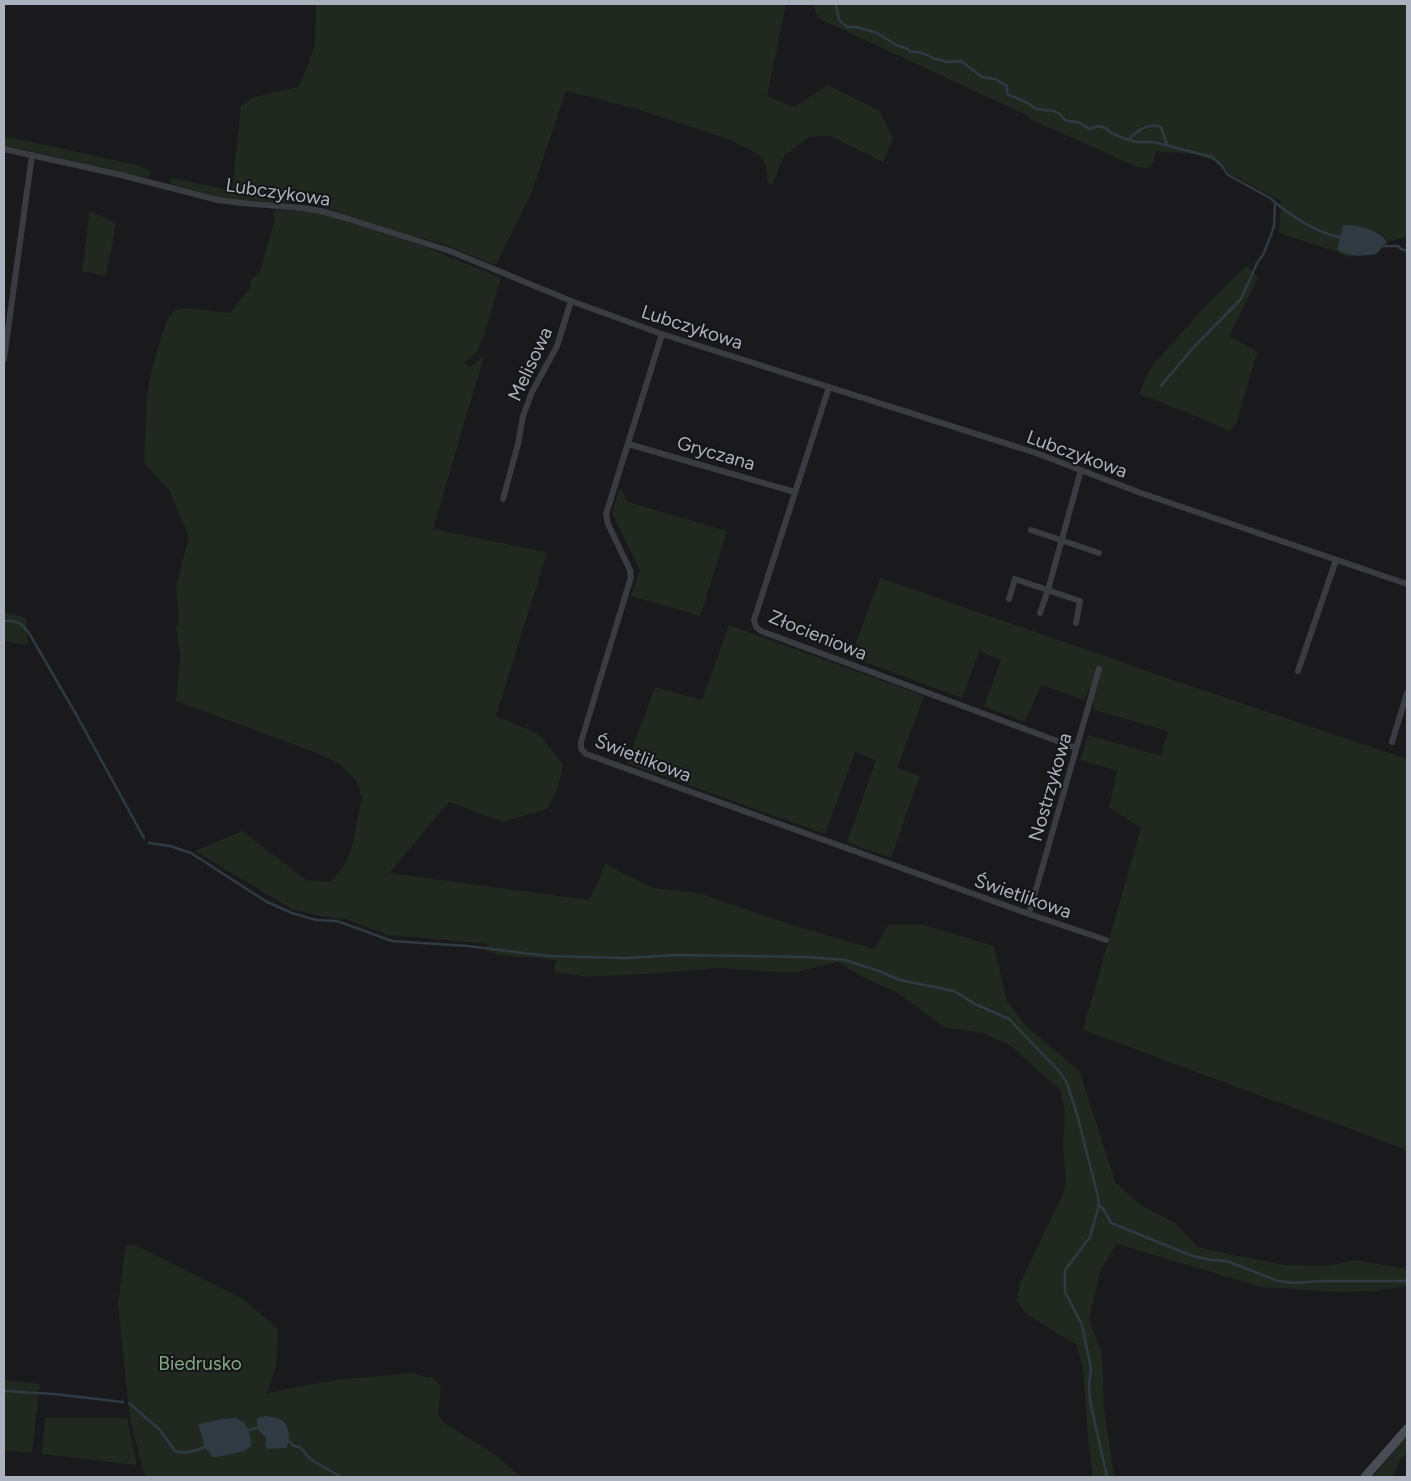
<svg xmlns="http://www.w3.org/2000/svg" width="1411" height="1481" viewBox="0 0 1411 1481" font-family="Figtree,sans-serif">
<rect width="100%" height="100%" fill="#1a1a1d"/>
<g fill="#202820">
<path d="M315,4H786L767,96L794,107L827,85L880,111L893,139L883,162L830,136L809,137L784,156L772,185L768,183L766,167L762,158L756,153L728,139L637,109L566,91L531,194L496,265L443,244L400,232L314,204L241,200L217,197L172,184L169,179L174,178L232,191L241,106C253,94 281,91 298,87L308,65L315,45L316,9Z"/>
<path d="M813,4H1407V236L1387,242L1385,237L1381,233L1343,225L1337,249L1351,255L1349,258L1337,252L1279,233L1281,201L1230,174L1223,164L1194,154L1156,151L1154,162L1148,169L1135,166L1030,119L1026,115L818,18Z"/>
<path d="M4,136L137,165L151,172L148,178L4,145Z"/>
<path d="M277,210L301,211L320,213L348,221L426,247L501,278L483,338L477,352L464,363L470,367L481,358L485,353L433,529L547,552L496,716L539,734L563,765L558,787L547,809L503,822L449,802L389,873L589,900L600,878L605,864L654,888L699,893L789,924L874,949L888,925H924L994,946L1007,1001L1025,1025L1080,1072L1115,1182L1142,1206L1175,1223L1198,1247L1229,1254L1285,1265L1327,1266L1355,1260L1402,1268L1407,1269V1286L1378,1291L1339,1292L1261,1287L1117,1244L1101,1269L1089,1319L1102,1353L1104,1411L1114,1474L1116,1477H1093L1088,1438L1083,1370L1077,1345L1026,1314L1017,1301L1020,1283L1063,1194L1066,1182L1063,1145L1065,1111L1060,1090L1010,1045L982,1033L944,1027L898,993L863,977L837,962L794,973L718,968L659,973L590,977L554,972L556,960L498,955L481,948L491,944L388,935L345,919L320,916L292,909L195,851L242,831L306,880L330,882L344,866L351,851L362,797L357,783L352,776L339,764L314,752L176,701L180,655L176,628L179,621L176,586L189,537L169,490L144,463L147,394L152,368L166,322L175,310L187,308L230,313L249,289L252,279L259,273L275,220L273,213Z"/>
<path d="M90,211L116,223L106,276L82,271Z"/>
<path d="M1247,265L1258,278L1229,336L1257,352L1236,424L1229,431L1196,416L1139,394L1149,370L1202,310Z"/>
<path d="M620,488L628,502L727,531L700,616L631,596L640,570L612,513Z"/>
<path d="M880,578L1182,683L1407,759V1150L1083,1030L1141,828L1109,807L1117,771L1080,760L1088,735L1161,756L1168,731L1094,710L1091,686L1084,700L1041,685L1025,722L984,706L1001,660L979,651L962,698L851,657Z"/>
<path d="M4,612L26,618L28,645L4,641Z"/>
<path d="M729,625L924,696L897,768L920,776L891,858L847,842L876,760L855,752L825,834L627,763L655,687L702,700Z"/>
<path d="M133,1244L243,1299L278,1329L276,1366L267,1393L336,1380L414,1373L427,1378L432,1377L441,1386L438,1415L444,1423L493,1453L521,1477H146L143,1470L130,1419L118,1304L126,1245Z"/>
<path d="M4,1380L40,1384L32,1453L4,1450Z"/>
<path d="M45,1418H127L137,1465L42,1454Z"/>
<path d="M1407,1436V1452L1400,1461L1393,1477H1373Z"/>
</g>
<g fill="#2f3a42">
<path d="M1343,225C1355,224 1382,230 1387,242L1376,254C1362,256 1349,258 1337,249Z"/>
<path d="M266,1416C281,1418 288,1420 289,1436C290,1441 289,1443 286,1448L267,1449L265,1445L266,1438L257,1428V1418Z"/>
<path d="M236,1418C248,1422 251,1435 251,1446L245,1451L217,1457H213L205,1447L198,1424L222,1419Z"/>
</g>
<g fill="none" stroke-linecap="round" stroke-linejoin="round">
<g stroke="#2f3a42" stroke-width="2.5">
<path d="M836,4L839,20L847,27H856L877,33L898,46L906,48L911,52H918L927,55L935,59L942,60L945,62L961,61L982,77L995,79L1007,86V94L1028,103L1036,109L1054,111L1060,114L1065,120L1080,123L1089,129L1099,126L1106,128L1111,133L1128,140L1138,142H1153L1212,157L1222,166L1228,175L1270,198C1291,216 1315,233 1343,238"/>
<path d="M1129,139C1138,130 1148,123 1161,127L1167,145"/>
<path d="M1383,246H1398L1401,249L1407,251"/>
<path d="M1161,386L1191,350L1241,299L1257,263L1263,255L1271,235L1274,226L1275,204"/>
<path d="M4,621C17,620 21,623 29,633L77,716L144,838"/>
<path d="M149,843L170,846L191,853L267,902L292,913L316,920L337,921L392,941L468,946L548,956L626,958L677,955L806,957L845,960L879,971L900,980L954,991L975,1004L1009,1019L1058,1070L1066,1081L1077,1114L1098,1197L1099,1205L1090,1237L1065,1270V1292L1082,1325L1091,1369L1089,1383L1090,1401L1107,1477"/>
<path d="M1099,1205L1104,1210L1111,1223L1190,1255L1210,1260L1227,1261L1278,1281L1294,1283L1321,1281H1405L1407,1280"/>
<path d="M4,1391L54,1394L123,1402"/>
<path d="M129,1403L160,1430L175,1451C185,1454 196,1451 205,1447"/>
<path d="M249,1430L257,1428"/>
<path d="M290,1442L292,1445L301,1448L310,1459L341,1477"/>
</g>
<g stroke="#3b3c42" stroke-width="6">
<path d="M4,149L121,175L218,200L242,203L303,208L321,211L349,219L450,251L571,301L662,334L1036,453L1141,493L1407,584"/>
<path d="M662,334L606,514L608,524L630,570L631,577L581,742V749L586,754L1029,914L1106,940"/>
<path d="M4,359L32,155"/>
<path d="M829,387L754,620L756,627L761,631L1076,748"/>
<path d="M628,444L795,492"/>
<path d="M503,499L518,444L523,416L532,392L557,346L571,301"/>
<path d="M1031,530L1099,553"/>
<path d="M1009,599L1015,579L1080,601L1076,623"/>
<path d="M1040,613L1048,590L1081,470"/>
<path d="M1298,671L1336,560"/>
<path d="M1392,742L1407,693"/>
<path d="M1029,914L1099,669"/>
</g>
<path stroke="#494c52" stroke-width="9" d="M1365,1477L1407,1429"/>
</g>
<g text-anchor="middle" dominant-baseline="central" stroke-width="4" stroke-linejoin="round" paint-order="stroke">
<g font-size="19" fill="#acb2bd" stroke="#151518">
<text transform="translate(278 192) rotate(8)">Lubczykowa</text>
<text transform="translate(692 327) rotate(18)">Lubczykowa</text>
<text transform="translate(530 364) rotate(-65)">Melisowa</text>
<text transform="translate(716 453) rotate(16)">Gryczana</text>
<text transform="translate(1077 454) rotate(20)">Lubczykowa</text>
<text transform="translate(818 635) rotate(22)">Złocieniowa</text>
<text transform="translate(643 758) rotate(21)">Świetlikowa</text>
<text transform="translate(1050 787) rotate(-74)">Nostrzykowa</text>
<text transform="translate(1023 896) rotate(19)">Świetlikowa</text>
</g>
<g font-size="19" fill="#83a883" stroke="#151518">
<text x="200" y="1363">Biedrusko</text>
</g>
</g>
<rect width="1411" height="1481" fill="none" stroke="#acb2bd" stroke-width="10"/>
</svg>
